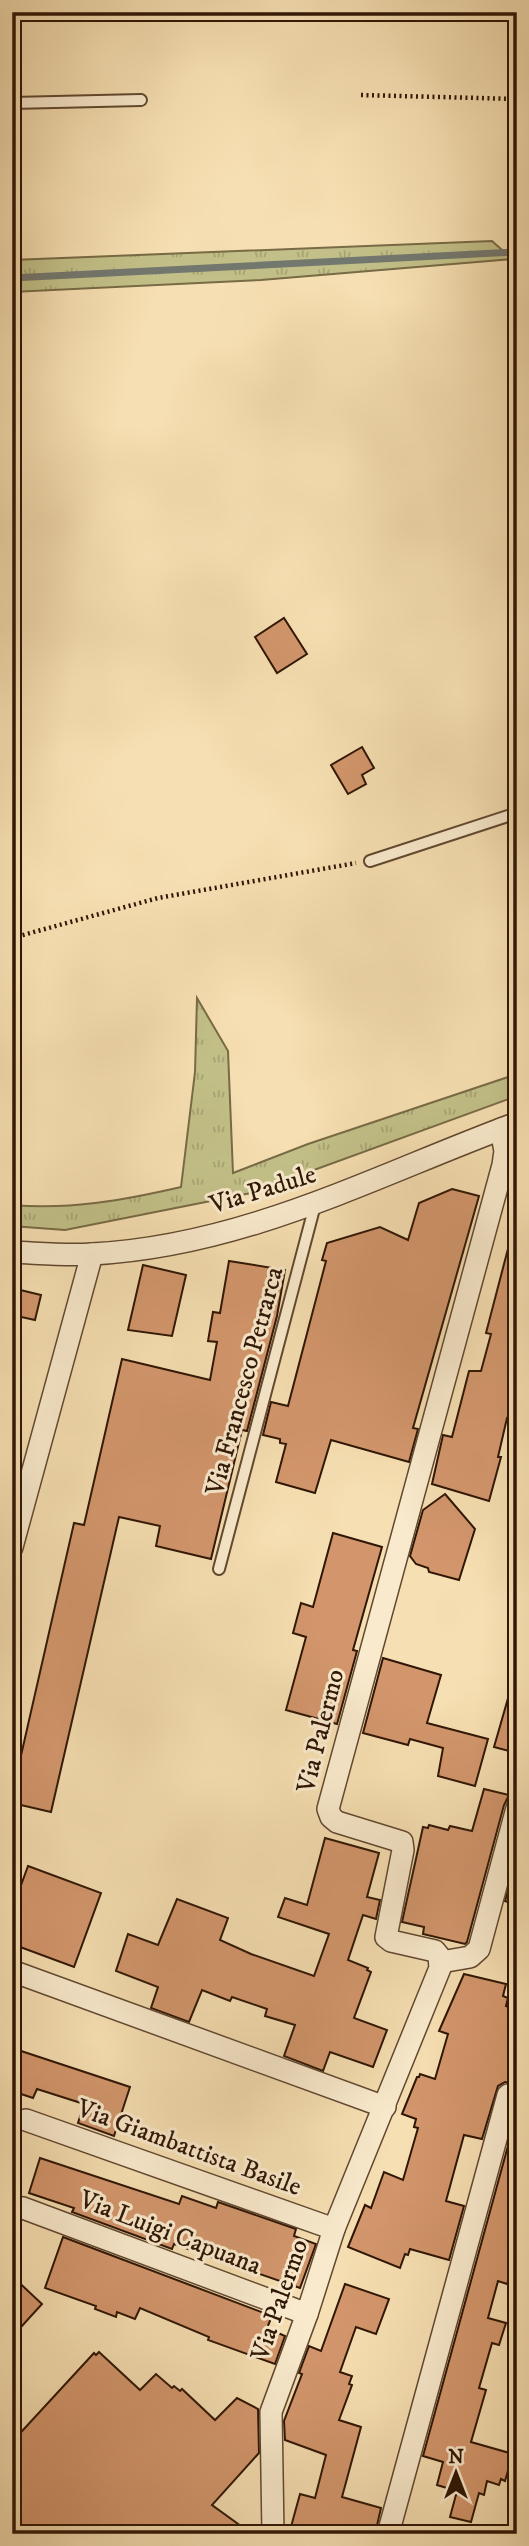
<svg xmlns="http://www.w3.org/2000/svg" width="529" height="2546" viewBox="0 0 529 2546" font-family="'IM FELL DW Pica',serif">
<defs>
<pattern id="grass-tufts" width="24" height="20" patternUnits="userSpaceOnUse" patternTransform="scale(1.75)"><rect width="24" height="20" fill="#c2c088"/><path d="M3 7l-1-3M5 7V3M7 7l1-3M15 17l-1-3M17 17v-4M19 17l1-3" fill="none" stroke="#a7a474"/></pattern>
</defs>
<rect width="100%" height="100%" fill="#f6dfb2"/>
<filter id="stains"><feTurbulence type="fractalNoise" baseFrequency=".00286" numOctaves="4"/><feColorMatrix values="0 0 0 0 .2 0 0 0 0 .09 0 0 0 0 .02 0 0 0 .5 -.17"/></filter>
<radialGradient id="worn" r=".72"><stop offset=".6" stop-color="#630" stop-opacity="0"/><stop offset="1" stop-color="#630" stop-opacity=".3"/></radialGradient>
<g fill="url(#grass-tufts)" stroke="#786b46" stroke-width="2">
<path d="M492,241L512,259L261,280L12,292V260Z"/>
<path d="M197,998L228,1051L233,1173L308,1144L517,1074V1096L251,1193L65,1230L12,1226V1205C70,1210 125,1200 181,1187L195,1072Z"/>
</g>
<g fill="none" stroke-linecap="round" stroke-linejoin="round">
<path stroke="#73786f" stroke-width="7" d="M12,278L517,252"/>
</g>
<g fill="#d3966c" stroke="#2f1605" stroke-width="2">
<path d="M284,618L307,654L277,673L255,637Z"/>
<path d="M362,747L374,768L362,775L366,784L348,794L331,765Z"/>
<path d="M452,1189L479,1196L413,1428L418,1429L409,1462L331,1440L315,1493L276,1482L286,1444L280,1443V1439L263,1435L271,1402L288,1406L326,1261L322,1260L327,1243L380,1227L408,1240L419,1203Z"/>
<path d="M510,1241L517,1242V1392L510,1419L507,1418L498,1457H501L489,1501L432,1484L443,1435L452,1437L469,1371H481L491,1334L486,1333Z"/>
<path d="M229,1261L285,1270L277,1316L247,1431L242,1430L211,1559L156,1546L160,1526L119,1517L51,1812L12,1803V1795L74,1523L84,1525L122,1359L210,1380L217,1342L208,1341L213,1312L220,1313Z"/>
<path d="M143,1265L186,1275L172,1336L128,1330Z"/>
<path d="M12,1288L41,1295L35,1320L12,1315Z"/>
<path d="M445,1494L475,1529L459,1580L429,1572L428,1568L416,1564L410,1556L423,1510Z"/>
<path d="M333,1533L382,1547L353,1650L357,1651L337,1724L286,1710L306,1637L293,1633L301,1603L313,1607Z"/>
<path d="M383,1658L441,1675L427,1723L488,1739L475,1786L438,1776L443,1748L410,1739L408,1745L363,1733Z"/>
<path d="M511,1688L517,1689V1753L494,1747Z"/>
<path d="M484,1789L509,1795L504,1805L467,1942L465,1944L423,1934L424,1927L402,1922L423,1827L428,1828L429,1825L448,1830L450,1826L472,1831Z"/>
<path d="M325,1838L379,1853L367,1897L380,1900L376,1919L363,1915L348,1960L368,1968L367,1970L371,1972L354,2018L387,2030L373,2067L330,2052L323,2071L284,2056L295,2025L265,2016L267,2009L232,1997L230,2001L202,1990L189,2022L151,2008L158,1987L116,1971L128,1934L158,1945L177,1899L228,1918L220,1940L251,1954L314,1976L329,1934L278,1917L285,1898L307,1905Z"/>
<path d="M517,1859V1905L505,1901Z"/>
<path d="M28,1866L101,1893L74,1967L12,1944V1910Z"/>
<path d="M464,1974L506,1984L503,1996L508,1998L506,2006L517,2009V2085L505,2082L498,2086L482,2139L464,2135L446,2201L464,2206L449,2260L410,2249L408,2255L405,2254L400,2268L348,2247L365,2205L371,2208L384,2172L403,2180L418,2128L414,2127L416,2119L402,2114L417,2077H419L420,2074L435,2079L448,2034L439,2031Z"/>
<path d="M12,2048L130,2087L114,2136L78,2123L84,2104L37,2089L33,2098L12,2091Z"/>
<path d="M517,2113V2278L510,2276L507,2284L498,2281L488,2318L506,2323L499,2345L492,2343L479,2388L486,2390L471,2442L513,2454L505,2481L501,2479L499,2485L487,2481L484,2495L479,2493L471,2522L450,2517L457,2491L437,2485L443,2462L423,2456Z"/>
<path d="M40,2158L179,2204L182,2196L216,2208L218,2202L296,2229L294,2236L316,2244L300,2288L174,2244L172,2249L72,2212L74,2208L29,2193Z"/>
<path d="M63,2237L272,2316L267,2328L285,2336L275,2364L208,2340L209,2337L140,2308L135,2319L117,2312L116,2317L95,2309L96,2306L45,2288Z"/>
<path d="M12,2276L42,2304L12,2337Z"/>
<path d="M345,2284L389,2299L376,2334L356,2327L340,2372L352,2376L349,2384L352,2385L339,2420L361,2427L342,2497L381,2508L375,2534H289L300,2494L315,2498L326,2455L285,2440L284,2421L302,2374L299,2373L309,2346L321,2351Z"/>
<path d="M99,2352L140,2390L156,2374L172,2388L174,2386L180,2391L182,2389L215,2420L237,2398L258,2409L259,2453L212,2505L252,2534H12V2442L94,2353L96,2355Z"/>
</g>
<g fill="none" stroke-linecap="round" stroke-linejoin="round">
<g stroke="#614830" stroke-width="14">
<g id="service">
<path d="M12,103L141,100"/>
<path d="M370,861L517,813"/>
<path d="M219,1569L315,1205"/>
</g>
</g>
<g stroke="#614830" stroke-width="24">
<g id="minor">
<path d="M12,1252C38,1253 66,1256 92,1254C246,1246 376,1175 517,1123"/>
<path d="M12,1547L92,1254"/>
<path d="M441,1962L470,1957L479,1949L517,1808"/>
<path d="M12,1971L385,2107"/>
<path d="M26,2120L334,2229"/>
<path d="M12,2207L23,2208L307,2314"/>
<path d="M273,2534L271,2412L307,2314L334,2229L440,1968L439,1956L435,1951L391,1941L386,1937L403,1850L402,1842L337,1822L331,1817L328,1809L503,1165L505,1151L501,1129"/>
<path d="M388,2534L508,2095"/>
</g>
</g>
<g stroke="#2f1605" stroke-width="4.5" stroke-dasharray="2 3.5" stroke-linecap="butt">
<path d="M361,95L517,99"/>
<path d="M12,938L158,898L356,863"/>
</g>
<use href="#service" stroke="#f9eacd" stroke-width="10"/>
<use href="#minor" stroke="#f9eacd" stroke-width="21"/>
</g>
<g text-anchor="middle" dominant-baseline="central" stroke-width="6" stroke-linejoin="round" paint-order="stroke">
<g font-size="26" fill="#2f1605" stroke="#f9eacd">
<text transform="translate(263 1190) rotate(-17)">Via Padule</text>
<text transform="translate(245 1381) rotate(-75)">Via Francesco Petrarca</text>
<text transform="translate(321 1731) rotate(-76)">Via Palermo</text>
<text transform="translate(189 2148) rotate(20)">Via Giambattista Basile</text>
<text transform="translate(170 2233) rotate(21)">Via Luigi Capuana</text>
<text transform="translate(280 2300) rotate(-71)">Via Palermo</text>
</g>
</g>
<rect width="529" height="2546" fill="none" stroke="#f6dfb2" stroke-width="42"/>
<rect x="14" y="14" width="501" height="2518" fill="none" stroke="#2f1605" stroke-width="3.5"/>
<rect x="21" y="21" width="487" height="2504" fill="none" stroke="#2f1605" stroke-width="2"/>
<g transform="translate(456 2473)" stroke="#f9eacd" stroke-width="5" paint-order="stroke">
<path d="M0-5L12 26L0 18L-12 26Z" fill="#2f1605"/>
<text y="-10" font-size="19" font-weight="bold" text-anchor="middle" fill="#2f1605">N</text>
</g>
<rect width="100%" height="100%" filter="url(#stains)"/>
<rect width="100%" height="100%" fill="url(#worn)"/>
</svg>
